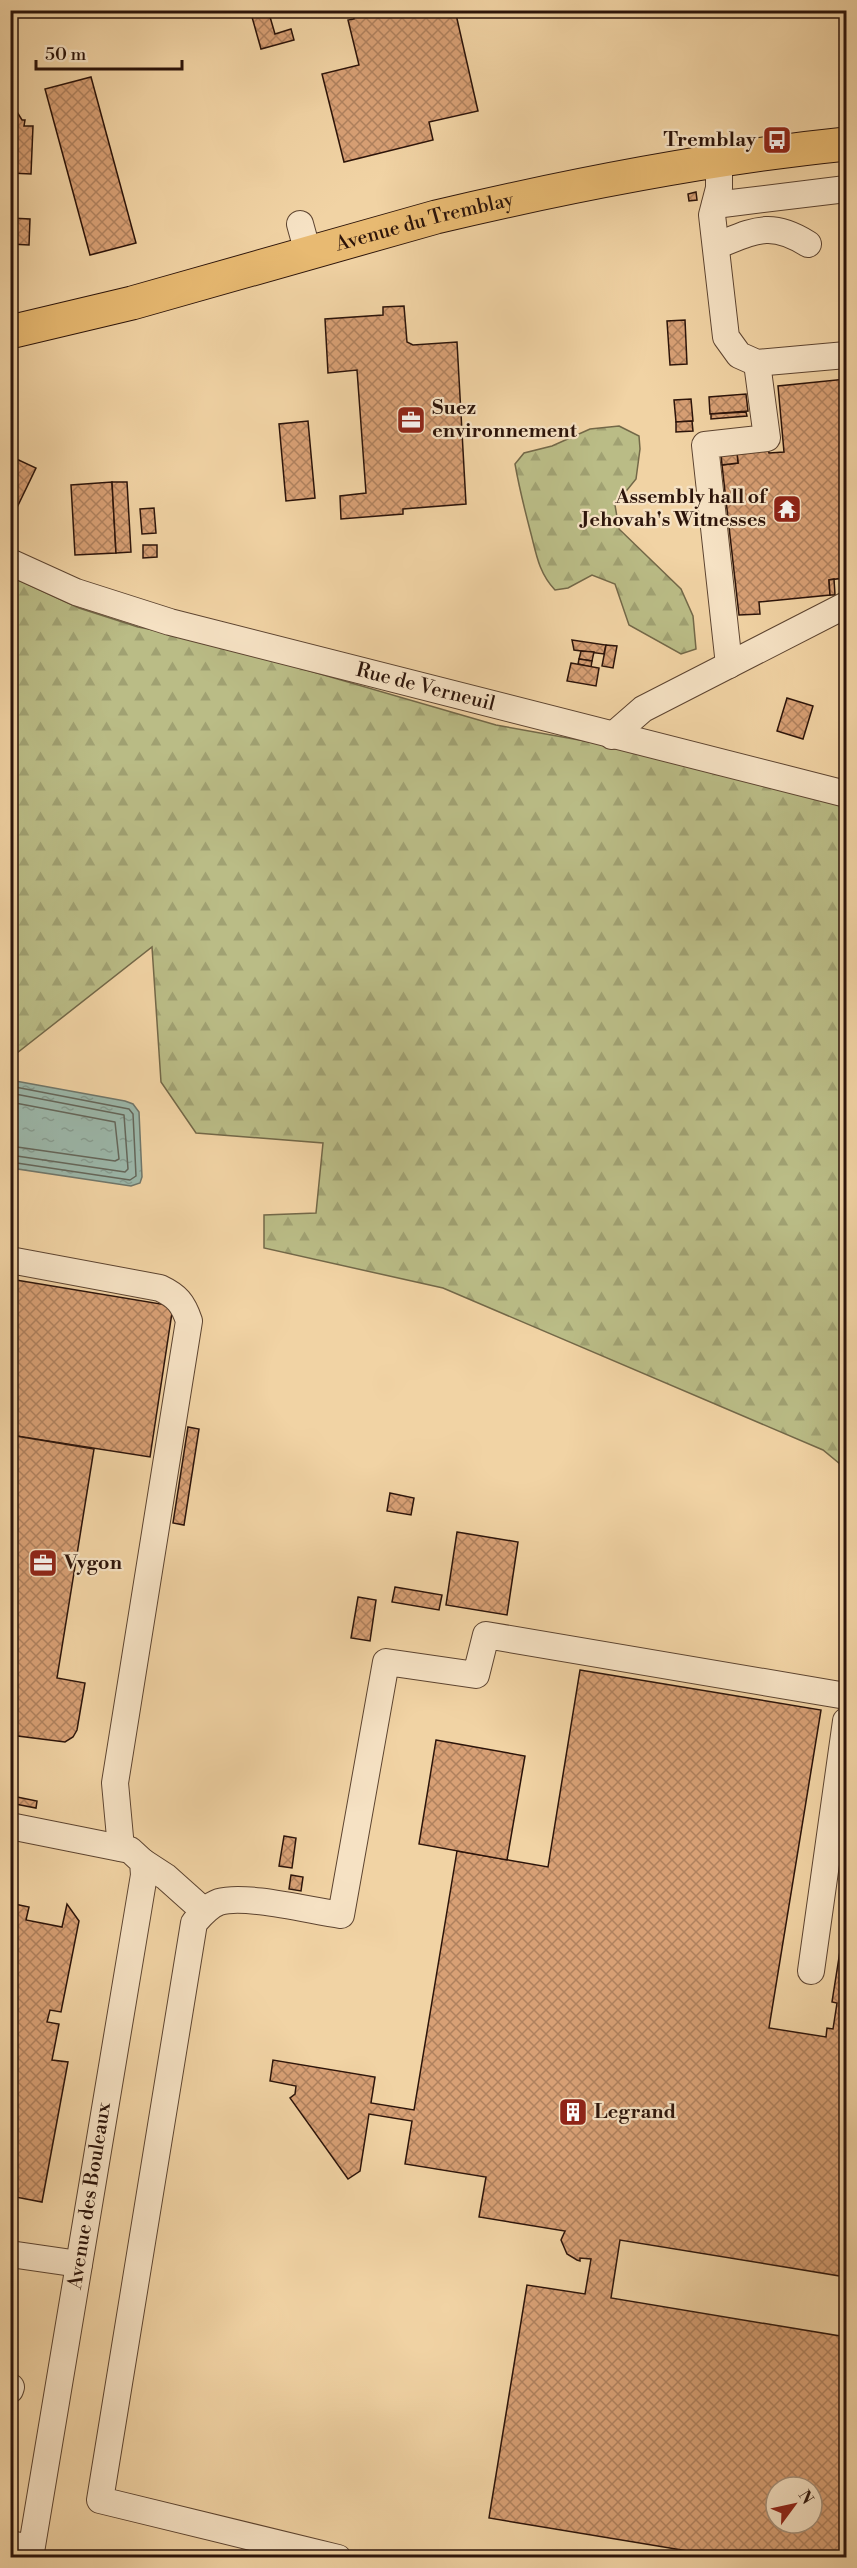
<svg xmlns="http://www.w3.org/2000/svg" width="857" height="2568" viewBox="0 0 857 2568" font-family="'Libre Bodoni',serif">
<defs>
<pattern id="forest-firs" width="22" height="20" patternUnits="userSpaceOnUse" patternTransform="scale(1.5)"><rect width="22" height="20" fill="#babc86"/><path d="M5 1l3.5 6h-7zM16 11l3.5 6h-7z" fill="#a0a172"/></pattern>
<pattern id="water-ripples" width="26" height="14" patternUnits="userSpaceOnUse" patternTransform="scale(1.5)"><rect width="26" height="14" fill="#9bb7aa"/><path d="M2 4q2-2 4 0t4 0M15 11q2-2 4 0t4 0" fill="none" stroke="#869c91"/></pattern>
<pattern id="building-cross-hatch" width="8" height="8" patternUnits="userSpaceOnUse" patternTransform="scale(1.5)"><rect width="8" height="8" fill="#d8a075"/><path d="M0 0l8 8M0 8l8-8" fill="none" stroke="#af815e"/></pattern>
</defs>
<rect width="100%" height="100%" fill="#f1d3a4"/>
<filter id="stains"><feTurbulence type="fractalNoise" baseFrequency=".00333" numOctaves="4"/><feColorMatrix values="0 0 0 0 .2 0 0 0 0 .09 0 0 0 0 .02 0 0 0 .5 -.17"/></filter>
<radialGradient id="worn" r=".72"><stop offset=".6" stop-color="#630" stop-opacity="0"/><stop offset="1" stop-color="#630" stop-opacity=".3"/></radialGradient>
<g fill="url(#forest-firs)" stroke="#736848" stroke-width="1.5">
<path d="M619,426L639,436L640,449L636,479L615,505L619,529L681,589L693,616L696,649L681,654L629,625L615,584L592,575L568,588L555,590C538,572 536,552 530,530C524,507 519,487 515,464L524,453L552,446L590,429Z"/>
<path d="M10,576L79,608L138,627L196,638L496,725L702,762L846,806V1469L823,1450L443,1288L264,1248V1215L316,1213L323,1143L196,1133L161,1082L152,947L17,1053L11,1052Z"/>
</g>
<path fill="url(#water-ripples)" stroke="#6f766a" stroke-width="1.5" d="M10,1080L125,1101L133,1104L139,1112L142,1177L140,1183L131,1186L11,1168Z"/>
<g fill="none" stroke-linecap="round" stroke-linejoin="round">
<g stroke="#64665a" stroke-width="1.5">
<path d="M10,1086L129,1109L133,1114L136,1176L130,1180L10,1162"/>
<path d="M10,1093L124,1115L128,1169L125,1172L10,1155"/>
<path d="M10,1102L115,1122L119,1159L115,1161L10,1146"/>
</g>
</g>
<g fill="url(#building-cross-hatch)" stroke="#2c140a" stroke-width="1.5" fill-rule="evenodd">
<path d="M250,10H268L275,34L291,29L294,40L261,49Z"/>
<path d="M352,10H366L367,17L393,10H455L478,111L429,122L433,140L344,162L322,74L359,65L348,20L354,19Z"/>
<path d="M91,77L136,243L90,255L45,89Z"/>
<path d="M10,107H14L22,120H25L24,126H33L31,174L10,173Z"/>
<path d="M696,192L697,200L689,201L688,194Z"/>
<path d="M10,218L30,219L29,245L10,244Z"/>
<path d="M404,306L407,342L413,345L457,342L466,504L403,509V514L341,519L340,496L366,493L357,370L328,373L325,319L383,315V307Z"/>
<path d="M685,320L687,364L670,365L667,321Z"/>
<path d="M846,379V554L841,555L844,578L829,580L830,595L759,602L760,614L739,615L722,465L738,463L737,453L768,449L769,453L784,452L778,386Z"/>
<path d="M746,394L748,411L710,414L709,397Z"/>
<path d="M691,399L693,421L676,422L674,400Z"/>
<path d="M746,412L747,416L711,419V414Z"/>
<path d="M308,421L315,498L286,501L279,424Z"/>
<path d="M692,421L693,431L676,432V422Z"/>
<path d="M737,453L738,463L722,465L721,454Z"/>
<path d="M10,456L36,468L10,522Z"/>
<path d="M112,482L116,553L75,555L71,485Z"/>
<path d="M112,482H127L131,552L116,553Z"/>
<path d="M154,508L156,533L142,534L140,509Z"/>
<path d="M143,545H157V557L143,558Z"/>
<path d="M834,579L835,595H830L829,580Z"/>
<path d="M572,640L606,645L604,654L574,650Z"/>
<path d="M606,645L617,646L613,668L602,666Z"/>
<path d="M581,651L594,652L592,661L579,659Z"/>
<path d="M579,659L592,661L591,667L578,664Z"/>
<path d="M571,663L599,668L596,686L567,681Z"/>
<path d="M787,698L813,706L803,739L777,731Z"/>
<path d="M10,1279L173,1306L150,1457L10,1435Z"/>
<path d="M188,1427L199,1429L184,1525L173,1523Z"/>
<path d="M10,1435L94,1449L57,1678L85,1683L77,1730L73,1737L65,1742L10,1735Z"/>
<path d="M390,1493L414,1498L411,1515L387,1511Z"/>
<path d="M457,1532L518,1542L507,1615L446,1605Z"/>
<path d="M395,1587L442,1595L439,1610L392,1602Z"/>
<path d="M358,1597L376,1600L370,1641L351,1638Z"/>
<path d="M580,1670L821,1710L769,2028L826,2037L827,2028L833,2029L837,2003L832,2002L846,1913V2277L620,2240L611,2298L846,2337V2558H730L489,2518L527,2285L585,2294L591,2259L580,2258V2261L577,2260L567,2254L561,2240L565,2231L479,2217L486,2177L405,2164L412,2121L369,2114L360,2171L348,2179L290,2098L295,2094L296,2086L270,2081L273,2060L375,2077L371,2103L414,2110L457,1851L548,1867ZM776,2487H812V2523H776Z"/>
<path d="M436,1740L525,1756L507,1860L419,1844Z"/>
<path d="M17,1797L37,1801L36,1808L15,1804Z"/>
<path d="M284,1836L296,1838L292,1868L279,1866Z"/>
<path d="M291,1875L303,1877L301,1891L289,1889Z"/>
<path d="M10,1903L29,1907L26,1920L62,1927L67,1904L79,1921L61,2012L50,2010L47,2022L59,2024L52,2060L68,2062L42,2202L10,2196Z"/>
</g>
<g fill="none" stroke-linecap="round" stroke-linejoin="round">
<g stroke="#5d4430" stroke-width="28">
<g id="minor">
<path d="M719,161V188L712,215L726,337L739,355L757,363L846,355"/>
<path d="M715,205L846,189"/>
<path d="M300,224L308,253"/>
<path d="M716,246C754,231 770,220 808,244"/>
<path id="s1" d="M10,562L76,592L170,622L846,794"/>
<path d="M729,665L705,445L767,438L757,363"/>
<path d="M612,736L643,709L846,605"/>
<path d="M10,1260L160,1288C177,1296 183,1303 189,1321L115,1783L121,1848"/>
<path d="M10,1826L130,1850L143,1862L144,1875L30,2558"/>
<path d="M143,1862L166,1877L204,1911"/>
<path d="M811,1971L846,1721"/>
<path d="M10,2254L79,2264"/>
<path d="M10,2390L11,2387"/>
<path d="M10,2544L31,2548"/>
<path d="M338,2558L100,2500L194,1923C201,1915 208,1906 219,1902C246,1894 311,1911 341,1915L386,1662L476,1675L486,1635L846,1696"/>
</g>
</g>
<g stroke="#2c140a" stroke-width="35">
<g id="major">
<path id="s2" d="M10,332L132,303L436,217C571,185 709,158 846,144"/>
</g>
</g>
<use href="#minor" stroke="#f6e2c4" stroke-width="26"/>
<use href="#major" stroke="#e8ba72" stroke-width="33"/>
</g>
<defs>
<g id="bus-square" transform="scale(1.5)"><rect x="-9" y="-9" width="18" height="18" rx="4" fill="#8f2418" stroke="#f6e2c4"/><path d="M-5-6H5V4H4V6H2V4H-2V6H-4V4H-5ZM-3.5-4V0h7V-4ZM-3.5 1.2v1.5H-2V1.2ZM2 1.2v1.5H3.5V1.2Z" fill="#fff"/></g>
<g id="office-square" transform="scale(1.5)"><rect x="-9" y="-9" width="18" height="18" rx="4" fill="#8f2418" stroke="#f6e2c4"/><path d="M-6-3h4V-5.5h4V-3h4V5H-6ZM-1-4.5V-3h2v-1.5ZM-6 0V1H6V0Z" fill="#fff"/></g>
<g id="temple-square" transform="scale(1.5)"><rect x="-9" y="-9" width="18" height="18" rx="4" fill="#8f2418" stroke="#f6e2c4"/><path d="M0-6L5-2H3V0L6.5 2.5H4V6H1.5V3h-3V6H-4V2.5H-6.5L-3 0V-2H-5Z" fill="#fff"/></g>
<g id="building-square" transform="scale(1.5)"><rect x="-9" y="-9" width="18" height="18" rx="4" fill="#8f2418" stroke="#f6e2c4"/><path d="M-4-6H4V6H1V3H-1V6H-4ZM-2.5-4.3h1.7v1.8h-1.7ZM.8-4.3h1.7v1.8H.8ZM-2.5-1h1.7V.8h-1.7ZM.8-1h1.7V.8H.8Z" fill="#fff"/></g>
</defs>
<g fill-rule="evenodd">
<use href="#bus-square" x="777" y="140"/>
<use href="#office-square" x="411" y="420"/>
<use href="#temple-square" x="787" y="509"/>
<use href="#office-square" x="43" y="1563"/>
<use href="#building-square" x="573" y="2112"/>
</g>
<g text-anchor="middle" dominant-baseline="central" stroke-width="4.5" stroke-linejoin="round" paint-order="stroke">
<g font-size="20" font-weight="bold" fill="#2c140a" stroke="#f6e2c4" text-anchor="start">
<text x="756" y="140" text-anchor="end">Tremblay</text>
<text x="432" y="408">Suez<tspan x="432" dy="23">environnement</tspan></text>
<text x="766" y="497" text-anchor="end">Assembly hall of<tspan x="766" dy="23">Jehovah's Witnesses</tspan></text>
<text x="64" y="1563">Vygon</text>
<text x="594" y="2112">Legrand</text>
</g>
<g font-size="20" fill="#2c140a" stroke="#f6e2c4">
<text stroke="none"><textPath href="#s2" startOffset="429">Avenue du Tremblay</textPath></text>
<text stroke="none"><textPath href="#s1" startOffset="435">Rue de Verneuil</textPath></text>
<text transform="translate(90 2196) rotate(-81)">Avenue des Bouleaux</text>
</g>
</g>
<rect width="857" height="2568" fill="none" stroke="#f1d3a4" stroke-width="36"/>
<rect x="12" y="12" width="833" height="2544" fill="none" stroke="#2c140a" stroke-width="3"/>
<rect x="18" y="18" width="821" height="2532" fill="none" stroke="#2c140a" stroke-width="1.5"/>
<g transform="translate(794 2505) rotate(57)"><circle r="28" fill="#f6e2c4" stroke="#a5907a" stroke-width="1.5"/>
<path d="M0-4.5L10 22L0 15L-10 22Z" fill="#8f2418"/>
<text y="-9" font-size="16" font-weight="bold" text-anchor="middle" fill="#2c140a">N</text>
</g>
<path d="M36 60v9h146v-9" fill="none" stroke="#2c140a" stroke-width="3"/>
<text x="45" y="60" font-size="18" fill="#2c140a" stroke="#f6e2c4" stroke-width="4.5" paint-order="stroke">50 m</text>
<rect width="100%" height="100%" filter="url(#stains)"/>
<rect width="100%" height="100%" fill="url(#worn)"/>
</svg>
